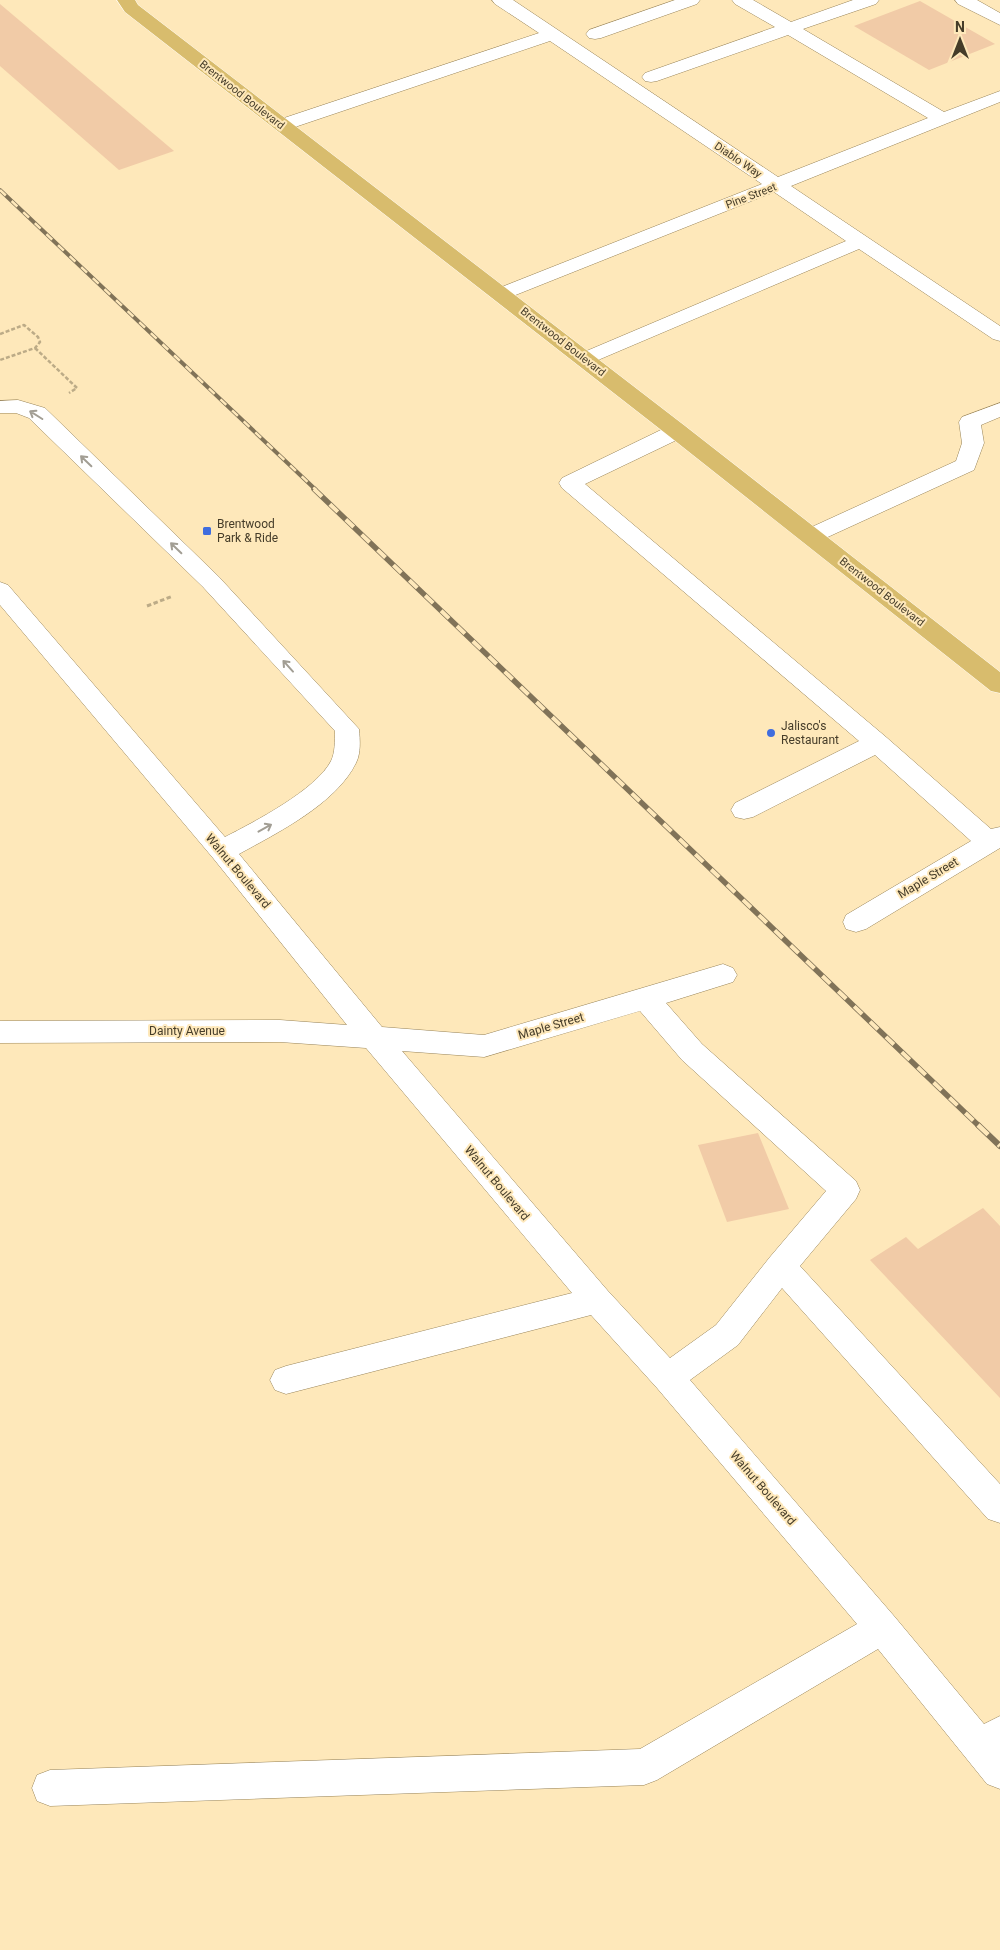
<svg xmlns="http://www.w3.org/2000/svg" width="1000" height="1950" viewBox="0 0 1000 1950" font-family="Roboto,sans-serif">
<rect width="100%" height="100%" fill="#fee8ba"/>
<g fill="#f1cba7">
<path d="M920,1L995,44L929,70L854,26Z"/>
<path d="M0,4L174,151L119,170L0,66Z"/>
<path d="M758,1133L789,1209L727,1222L698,1145Z"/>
<path d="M983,1208L1000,1226V1398L870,1260L906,1237L918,1249Z"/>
</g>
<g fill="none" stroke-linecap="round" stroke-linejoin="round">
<g stroke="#988459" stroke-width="1">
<g id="minor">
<path d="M492,0H513L778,177L928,118L788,35L657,81L651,82L645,81L642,77L645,73L775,27L735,4L732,0H753L791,22L853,0H879L876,4L803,29L944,112L1000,91V102L791,186L1000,326V341L993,339L859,249L591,363L584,365L577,363L573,359L577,355L846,241L774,192L508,298L501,300L494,298L491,294L494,290L762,184L550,41L289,129L282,131L275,129L273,125L275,121L539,33L495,4Z"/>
<path d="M675,0H700L697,4L601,38L595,39L589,38L586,34L589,30Z"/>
<path d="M955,0H977L1000,13V25L958,4Z"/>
<path d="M18,400L45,408L219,577L359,729C360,740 361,753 356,763C336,804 277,833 239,854L382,1027L484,1035L723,964L733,968L737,975L733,982L666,1003L702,1044L856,1181L860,1190L856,1199L800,1266L1000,1484V1523L988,1519L782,1288L738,1345L690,1380L894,1616L984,1724L1000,1716V1789L987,1784L878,1649L657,1780L644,1785L50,1806L37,1801L32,1788L37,1775L50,1770L640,1749L857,1624L657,1388L591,1315L286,1394L275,1390L270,1380L275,1370L286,1366L572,1293L366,1048L280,1042L0,1043V1021L280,1020L347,1025L213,858L0,605V582L8,585L225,837C254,822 316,790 331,761C335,753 335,741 335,731L203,587L29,418L16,413H0V401ZM640,1011L682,1060L826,1191L770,1257L716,1325L670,1358L608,1291L402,1051L484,1057Z"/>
<path d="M1000,403V417L981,425L984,443L974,470L819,541L811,543L803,541L800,536L803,531L956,461L962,443L959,422L962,417Z"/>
<path d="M677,424L685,426L688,431L685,436L585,484L886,737L991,829L1000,827V848L866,929L856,932L846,929L843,922L846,915L971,841L875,755L753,817L744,819L735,817L731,810L735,803L859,741L562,488L559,483L562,478L669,426Z"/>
</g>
</g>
<g stroke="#fff" stroke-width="1">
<path id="major" d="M117,0H135L138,5L685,426L1000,672V693L991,691L669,436L125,12Z"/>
</g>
<g stroke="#bcab87" stroke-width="2.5" stroke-dasharray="4 2" stroke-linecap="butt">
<path d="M0,334L24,325L38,337L40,342L35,348L0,360"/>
<path d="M35,348L77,388L69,393"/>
</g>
<path stroke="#bcab87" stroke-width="3" stroke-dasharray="4.5 2.5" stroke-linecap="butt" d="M147,606L173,596"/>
<use href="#minor" fill="#fff" fill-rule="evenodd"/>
<use href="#major" fill="#d8bc6d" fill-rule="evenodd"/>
<g stroke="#817358" stroke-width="4">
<path id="rail-far2" d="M0,190L316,490"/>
</g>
<g stroke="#817358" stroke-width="5.5">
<path id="rail-far1" d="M314,489L979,1126"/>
</g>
<g stroke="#817358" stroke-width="6">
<path id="rail" d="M978,1125L1000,1146"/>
</g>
<use href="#rail-far2" stroke="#fee8ba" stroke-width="2.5" stroke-dasharray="8" stroke-linecap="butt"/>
<use href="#rail-far1" stroke="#fee8ba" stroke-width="4" stroke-dasharray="11" stroke-linecap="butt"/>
<use href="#rail" stroke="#fee8ba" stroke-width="4.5" stroke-dasharray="14" stroke-linecap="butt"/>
</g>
<defs><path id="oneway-shaft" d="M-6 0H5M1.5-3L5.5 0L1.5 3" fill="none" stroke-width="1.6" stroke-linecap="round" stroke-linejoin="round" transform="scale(1.25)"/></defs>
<g stroke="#a29e94">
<use href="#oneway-shaft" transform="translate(36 415) rotate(-148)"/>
<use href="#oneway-shaft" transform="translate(86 461) rotate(-136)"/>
<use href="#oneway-shaft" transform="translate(176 548) rotate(-136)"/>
<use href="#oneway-shaft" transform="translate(288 666) rotate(-132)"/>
<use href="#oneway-shaft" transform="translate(265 828) rotate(-29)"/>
</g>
<g fill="#406dde" stroke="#fee8ba" stroke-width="2">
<rect x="202" y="526" width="10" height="10" rx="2.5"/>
<circle cx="771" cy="733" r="5"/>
</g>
<g text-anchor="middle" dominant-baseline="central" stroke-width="4" stroke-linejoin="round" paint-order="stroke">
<g font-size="11" fill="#453c29" stroke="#fee8ba">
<text transform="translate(242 95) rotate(38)">Brentwood Boulevard</text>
<text transform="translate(738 160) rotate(34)">Diablo Way</text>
<text transform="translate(751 196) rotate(-21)">Pine Street</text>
<text transform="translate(563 342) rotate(38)">Brentwood Boulevard</text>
<text transform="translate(882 592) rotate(38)">Brentwood Boulevard</text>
</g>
<g font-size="12" fill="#453c29" stroke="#fee8ba" text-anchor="start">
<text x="217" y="524">Brentwood<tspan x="217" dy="14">Park &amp; Ride</tspan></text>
<text x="781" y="726">Jalisco's<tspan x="781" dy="14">Restaurant</tspan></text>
</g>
<g font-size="12" fill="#453c29" stroke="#fee8ba">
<text transform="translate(238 871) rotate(50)">Walnut Boulevard</text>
<text transform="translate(928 878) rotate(-31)">Maple Street</text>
<text transform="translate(551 1026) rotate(-16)">Maple Street</text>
<text x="187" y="1031">Dainty Avenue</text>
<text transform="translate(497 1183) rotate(50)">Walnut Boulevard</text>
<text transform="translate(763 1488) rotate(49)">Walnut Boulevard</text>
</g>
</g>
<g transform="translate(960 40)" stroke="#fee8ba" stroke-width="4" paint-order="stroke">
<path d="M0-4L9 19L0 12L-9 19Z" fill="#453c29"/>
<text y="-8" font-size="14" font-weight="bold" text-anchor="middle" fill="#453c29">N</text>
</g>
</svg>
